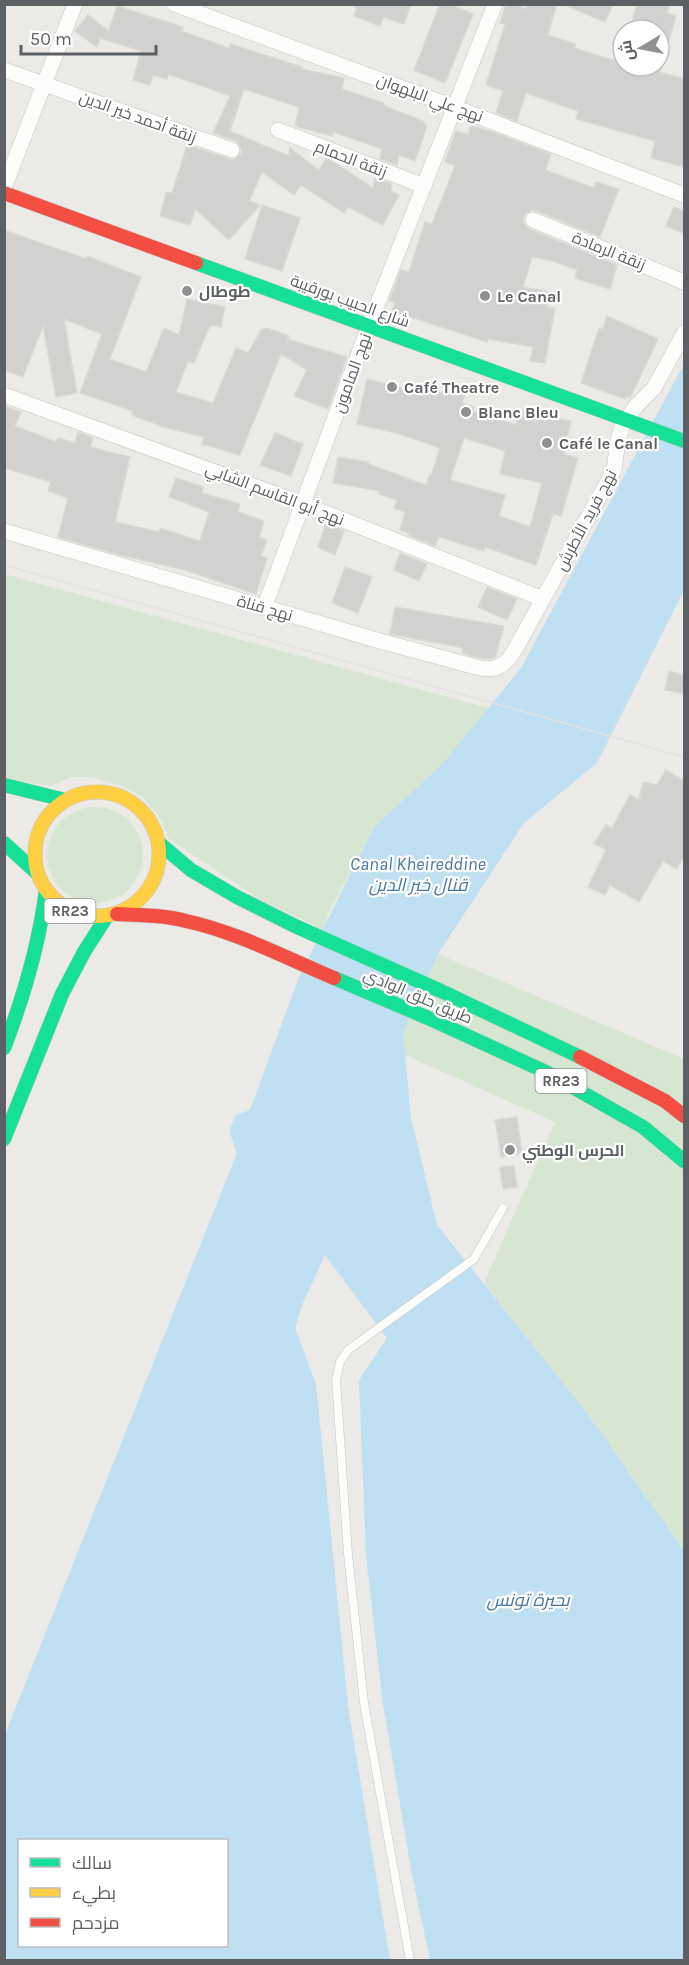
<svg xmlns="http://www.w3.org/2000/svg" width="689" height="1965" viewBox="0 0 689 1965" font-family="Karla,Cairo,sans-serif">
<rect width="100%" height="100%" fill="#ebeae6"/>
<g fill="#d6e6d3">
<path d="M4,574L498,711L374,827L328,914L324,930L261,900L168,838L161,819L143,797L120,785L91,777H72L49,786L5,779Z"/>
<circle cx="95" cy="855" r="48"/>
<path d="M438,954L684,1059V1551L587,1413L484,1283L555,1122L394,1050Z"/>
</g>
<path fill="#bee0f2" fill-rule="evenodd" d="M684,364V590L597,763L524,823L438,954L403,1032L411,1118L437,1225L587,1413L684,1551V1960H430L412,1875L383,1704L366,1556L359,1380L387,1338L325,1255L303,1303L295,1328L316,1384L348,1706L390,1960H5L4,1737L237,1153L229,1131L236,1115L250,1110L299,977L374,827L444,762L521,668ZM20,1840H226V1946H20Z"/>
<g fill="#d2d1cf" stroke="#dad9d6" stroke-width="1.5" fill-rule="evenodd">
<path d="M354,4H411L404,24L383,17L380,26L354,16L357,9L354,7Z"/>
<path d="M440,4H449L473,14L445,83L414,70Z"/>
<path d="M506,4H514L526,9L527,4H557L548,35L576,44L574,48L623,63V66H662L660,72L684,79V167L651,158L655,141L576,119L578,111L526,93L517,121L496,113L503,91L486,85L505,24L500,23Z"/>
<path d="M563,4H613L605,22Z"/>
<path d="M637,4H670L667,13L676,16L663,62H659V30H630Z"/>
<path d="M117,6L183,27L181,31L229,48L231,44L302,67V69L344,78L342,89L384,103V106L423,121L427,126L415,161L399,155L397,165L380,159L382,149L333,132L332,136L295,126L299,107L244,89L230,131L289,156L290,148L319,170L326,159L332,161L373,188L375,178L392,184L391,191L399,195L383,225L348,207L344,213L301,185L294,195L262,172L249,201L260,205L229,240L195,209L190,225L160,216L166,192L172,193L187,145L233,160L241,154V148L236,141L213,133L230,96L168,74L167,79L153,75L150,85L133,80L141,51L100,38L97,47L75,31L88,15L109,31Z"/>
<path d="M471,126L490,131L551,154L545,170L594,188L596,182L619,189L600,237L537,211L531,210L524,216L523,222L529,229L617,265L610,289L575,278L577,270L553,261L532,257L523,287L550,292L547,307L555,308L545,363L530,361L533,347L488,339L487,342L392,311L395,303L389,301L401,270L409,272L425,222L432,224L455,166L445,162L456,131L468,135Z"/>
<path d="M262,205L300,218L282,271L245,259Z"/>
<path d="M674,207L684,211V233L666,226Z"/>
<path d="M4,230L86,259L87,256L141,277L110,359L146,372L164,328L179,335L187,299L225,307L221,327L210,325L194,363L188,361L176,392L213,403L236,348L248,353L261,330L267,328L289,336L287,339L347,357L328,409L294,396L307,370L281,354L240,455L202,444L204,437L163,427L132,415L133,411L80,393L102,334L64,319L77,393L56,397L43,326L23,377L4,370Z"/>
<path d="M607,316L658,339L630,398L627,396L625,399L581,383L599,328L603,329Z"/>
<path d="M367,379L418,392L420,386L444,394L447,384L467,390L462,403L474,407L473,411L516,425L519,410L571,421L563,454L578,458L561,516L553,514L536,565L485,547L484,551L439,537L435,546L408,535L409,533L400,530L405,512L394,508L397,500L379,494L380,491L333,483L338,457L368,462V464L426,485L430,474H432L440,448L400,434L357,424ZM464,438L505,451L500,474L542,483L530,527L499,516L505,495L450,480Z"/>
<path d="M4,406L21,412L15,426L56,442L58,438L75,443L78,432L93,438L90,447L130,457L115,522L159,532L160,528L200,541L209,512L169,497L176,478L203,487L202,493L240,504L238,512L264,521L259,537L267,540L261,556L267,558L256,594L185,570L120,555L58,537L68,498L48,491L51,482L4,468Z"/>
<path d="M275,433L303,444L291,476L260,465Z"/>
<path d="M326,523L344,531L335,555L318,547Z"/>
<path d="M400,553L427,564L419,581L394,570Z"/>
<path d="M345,567L372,577L358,613L332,603Z"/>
<path d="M487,587L517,599L507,620L478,607Z"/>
<path d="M395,607L504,626L495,658L483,659L462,653L463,648L390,634Z"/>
<path d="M669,671L684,675V694L665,690Z"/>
<path d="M666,770L684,781V856L677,869L663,861L639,902L610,885L605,895L588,887L606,850L594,843L606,825L612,828L630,795L639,800L643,782L657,785Z"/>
<path d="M517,1117L522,1153L501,1157L495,1120Z"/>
<path d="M514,1166L517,1187L503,1189L500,1167Z"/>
</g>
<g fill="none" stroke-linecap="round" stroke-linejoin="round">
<g stroke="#c6c6c6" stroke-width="9">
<path id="lane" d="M410,1960L364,1703L348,1554L336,1380L340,1362L348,1350L474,1259L503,1208"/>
</g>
<g stroke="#c6c6c6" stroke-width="16">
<g id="street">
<path d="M174,4L454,107L684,195"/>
<path d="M4,70L232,150"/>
<path d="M278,130L424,186"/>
<path d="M4,188L75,4"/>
<path d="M533,220L684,282"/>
<path d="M4,395L303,504L543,599"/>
<path d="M4,531L380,641L480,668C499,672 508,662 517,646L614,470L618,440L622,427L636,406L654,388L684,333"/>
<path d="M264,608L369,326L495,4"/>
</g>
</g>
<g stroke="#c8c8c8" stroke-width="15">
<g id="fast">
<path d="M196,263L684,441"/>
<path d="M4,785L65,800"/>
<path d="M4,843L37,873"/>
<path d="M159,843L191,870L237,897L295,926L441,991L580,1057"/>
<path d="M334,978L428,1018L546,1072L643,1127L684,1161"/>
<path d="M4,1048C24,996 39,945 46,890"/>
<path d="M4,1139L62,994L84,952L107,916"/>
</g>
</g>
<g stroke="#c8c8c8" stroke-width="15">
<circle id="slow" cx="97" cy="854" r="62"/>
</g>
<g stroke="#c8c8c8" stroke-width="15">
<g id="jam">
<path d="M4,193L196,263"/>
<path d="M117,914C140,915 163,915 186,921C237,932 286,958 334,978"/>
<path d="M580,1057L665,1101L684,1116"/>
</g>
</g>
<use href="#lane" stroke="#fcfcfb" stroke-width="8"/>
<use href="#street" stroke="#fcfcfb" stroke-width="15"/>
<use href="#fast" stroke="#16e098" stroke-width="14"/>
<use href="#slow" stroke="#ffcf43" stroke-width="14"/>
<use href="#jam" stroke="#f24e42" stroke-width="14"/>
<path stroke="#e2e2e2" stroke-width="1.5" d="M4,565L684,757"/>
</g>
<g fill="#8e9091" stroke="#fff" stroke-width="2">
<circle cx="187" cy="291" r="6"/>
<circle cx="485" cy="296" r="6"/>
<circle cx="392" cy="387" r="6"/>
<circle cx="466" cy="412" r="6"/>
<circle cx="547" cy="443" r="6"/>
<circle cx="510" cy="1150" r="6"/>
</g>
<g text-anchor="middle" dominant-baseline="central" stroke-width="4.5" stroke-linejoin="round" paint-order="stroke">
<g fill="#fff" stroke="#8d9092" stroke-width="1.5">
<rect x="44.5" y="899" width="51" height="24" rx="4.5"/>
<rect x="535.5" y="1069" width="51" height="24" rx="4.5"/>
</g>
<g font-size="15" font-weight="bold" fill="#5c6063">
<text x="70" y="911">RR23</text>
<text x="561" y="1081">RR23</text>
</g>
<g font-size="16" fill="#5c6063" stroke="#fff">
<text transform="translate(430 98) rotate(20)">نهج علي البلهوان</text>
<text transform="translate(138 117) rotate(20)">زنقة أحمد خير الدين</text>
<text transform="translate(351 159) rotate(21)">زنقة الحمام</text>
<text transform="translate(609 251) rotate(22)">زنقة الرمادة</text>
<text transform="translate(350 301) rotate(20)">شارع الحبيب بورقيبة</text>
<text transform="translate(352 373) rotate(-70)">نهج المامون</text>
<text transform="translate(275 494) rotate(21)">نهج أبو القاسم الشابي</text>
<text transform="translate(586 520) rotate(-62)">نهج فريد الأطرش</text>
<text transform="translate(265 608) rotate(16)">نهج قناة</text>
<text transform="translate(418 996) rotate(23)">طريق حلق الوادي</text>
</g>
<g font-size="16" font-weight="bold" fill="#5c6063" stroke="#fff" text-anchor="start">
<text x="199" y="291">طوطال</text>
<text x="497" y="296">Le Canal</text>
<text x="404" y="387">Café Theatre</text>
<text x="478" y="412">Blanc Bleu</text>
<text x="559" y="443">Café le Canal</text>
<text x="522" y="1150">الحرس الوطني</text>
</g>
<g font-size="18" font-style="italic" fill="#46779f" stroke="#fff">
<text x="418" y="864">Canal Kheireddine<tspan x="418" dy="21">قنال خير الدين</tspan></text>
<text x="528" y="1600">بحيرة تونس</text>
</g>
</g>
<rect width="689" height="1965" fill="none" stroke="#5c6063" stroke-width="12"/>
<rect x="18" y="1839" width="210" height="108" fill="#ffffff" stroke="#bebfc1" stroke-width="1.5"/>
<rect x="30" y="1858" width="30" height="9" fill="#16e098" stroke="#bebfc1" stroke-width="1.5"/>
<text x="72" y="1869" font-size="18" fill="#5c6063">سالك</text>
<rect x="30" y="1888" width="30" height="9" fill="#ffcf43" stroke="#bebfc1" stroke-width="1.5"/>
<text x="72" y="1899" font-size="18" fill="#5c6063">بطيء</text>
<rect x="30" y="1918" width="30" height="9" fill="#f24e42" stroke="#bebfc1" stroke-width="1.5"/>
<text x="72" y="1929" font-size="18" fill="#5c6063">مزدحم</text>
<g transform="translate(641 48) rotate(260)"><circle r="28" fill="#ffffff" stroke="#bebfc1" stroke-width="1.5"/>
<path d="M0-4.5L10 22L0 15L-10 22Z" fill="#8e9091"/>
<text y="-9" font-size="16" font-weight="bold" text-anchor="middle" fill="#5c6063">ش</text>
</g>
<path d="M21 45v9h135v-9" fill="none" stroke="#5c6063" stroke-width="3"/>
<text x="30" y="45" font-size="18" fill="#5c6063" stroke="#ffffff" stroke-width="4.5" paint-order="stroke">50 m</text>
</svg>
